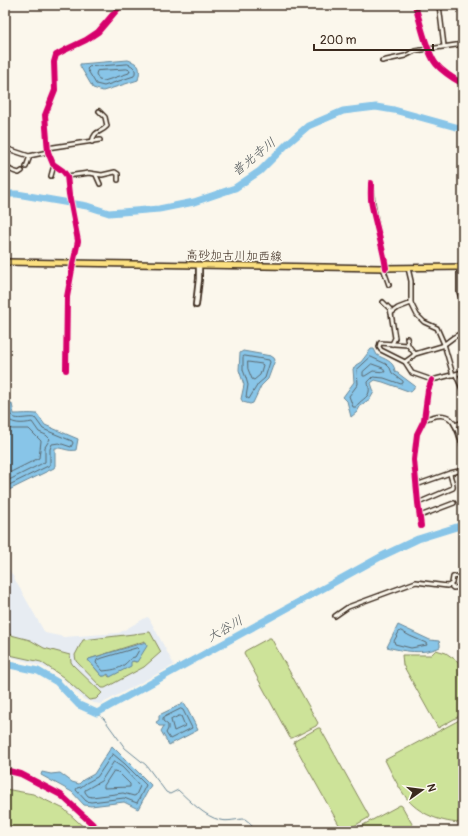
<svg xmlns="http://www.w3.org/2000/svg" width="468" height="836" viewBox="0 0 468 836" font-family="Pangolin,'Klee One',sans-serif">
<rect width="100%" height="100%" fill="#fbf7ec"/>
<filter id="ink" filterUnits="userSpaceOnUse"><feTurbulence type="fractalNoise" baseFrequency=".025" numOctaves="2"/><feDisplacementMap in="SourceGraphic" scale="8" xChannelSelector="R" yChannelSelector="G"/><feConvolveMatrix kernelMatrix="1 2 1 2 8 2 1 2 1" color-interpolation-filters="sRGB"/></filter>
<g filter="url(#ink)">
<path fill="#e7ecf2" d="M5,562L45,633L64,637L119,633L147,617L149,618L174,665L101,704L94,703L83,699L57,673L41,666L5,655Z"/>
<g fill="#cde399" stroke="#84865c" fill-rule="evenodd">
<path d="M5,631L11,635L30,640L44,648L70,655L71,662L73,665L102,693L96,699L89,700L63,677L41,662L5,654Z"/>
<path d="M150,632L161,652L144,667L105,688H102L76,661L75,655L83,640ZM145,641L136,662L132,661L130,662V666L109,677L107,674L104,676H102L88,660L89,659Z"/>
<path d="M269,638H271L318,723L316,726L292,738H290L244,653L245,651Z"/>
<path d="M436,650L446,653L463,665V714L438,728L403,665L402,655H431Z"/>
<path d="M463,718V823C443,823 417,814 405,796C397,785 391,772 385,760Z"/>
<path d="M318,728H320L369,816L368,818L345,831L342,830L294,744L295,741Z"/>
<path d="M5,789L33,794L64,809L88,831H5Z"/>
<path d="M400,805L402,806L416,831H352Z"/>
</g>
<g fill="#88c5e8" stroke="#698797">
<path d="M128,60C140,64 141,68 138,80L103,91L93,88L80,66V64Z"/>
<path d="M371,349H374L377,355C384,359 394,361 395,371L415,386L411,392L383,382L375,380L371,383L374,392L370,399L361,405L357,412L351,417L347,401L343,397L354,382L353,369L356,365L361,362Z"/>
<path d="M243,351L271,356L274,358L275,360L268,379L261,386L253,403L250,404L243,402L241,399L244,385L239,370L240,353Z"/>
<path d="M12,404L14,414C22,414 29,413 37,414L45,425L78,439L76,450C68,452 62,447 55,448V466L54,468L5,492V405Z"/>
<path d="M398,625L430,640L439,641L440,644V647C425,655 402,651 387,647Z"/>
<path d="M146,642L147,646L137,662L133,661L131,662V666L110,677L108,674L105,676H102L88,660L89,659Z"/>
<path d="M184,703L198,730L169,745L161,731L164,726H159L156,722L159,720V715Z"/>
<path d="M112,746L151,785L138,809L124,802L91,806L84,805L72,792L41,775L42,772L51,774L60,773L72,782L79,784L83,780L94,774Z"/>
</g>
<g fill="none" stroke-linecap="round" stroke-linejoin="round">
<g stroke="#5a686f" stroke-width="1">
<path d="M128,64C134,66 137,70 134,76L104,86L96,84L87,69L89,67Z"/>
<path d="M127,69L130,70L129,73L104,81L99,80L96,74L97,71Z"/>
<path d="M245,356L269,360L270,362L265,378L258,384L249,399L246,397L248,385L246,378L243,370V357Z"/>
<path d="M371,357L386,364L390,368L392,373L403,381V383L401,384L384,378L373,377L368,382C368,385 370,389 369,392C368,398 359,401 356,407H353L349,396L358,384L357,370Z"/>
<path d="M248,362L262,364L263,365L260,375L254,380L252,379L248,369Z"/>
<path d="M372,364L383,368L385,372L373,371L365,376H363V372Z"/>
<path d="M5,409L9,410C12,424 25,416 35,418L43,429L72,441L73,443L71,447L59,443L52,444L50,449V465L5,487"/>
<path d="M5,416C11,425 23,424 32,422L39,432L46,435L50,439L45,447V462L5,482"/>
<path d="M5,426L12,429H29L41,441L39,458L5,475"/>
<path d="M401,631L410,636L426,643L427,645L411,648L395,644L394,641L399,632Z"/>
<path d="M137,648L139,650L135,657C129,658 129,661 125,664C118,670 111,670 103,671L96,663L97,660Z"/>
<path d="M181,709L183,710L192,728L170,739L166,733L168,729V725L163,721V718Z"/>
<path d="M179,716H181L185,726L174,731L171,720Z"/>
<path d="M113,754L125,764L146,785L137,803L124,798L91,802L86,801L76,790L77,788L81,787L86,783L97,777Z"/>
<path d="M114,762L122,767L140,786L136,795L134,796L123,793L92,797L88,796L85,792V790L101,781Z"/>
<path d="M114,771L118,772L130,784V787L104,788V786Z"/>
</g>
<path stroke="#698797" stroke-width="1" d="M97,713L104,719L125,748L146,765L166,792L170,794L178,790C189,800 205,817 220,820C228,822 236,819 245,819L250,823L255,831"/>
<g stroke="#88c5e8" stroke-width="7">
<path d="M5,194H17L87,206L109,213L159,209L194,202L235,188L260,171L287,144L308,126L343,111L376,107L394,110L463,129"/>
<path d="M5,664L38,671L57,682L79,705L97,713L382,556L418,539L463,525"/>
</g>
<g stroke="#3b2a1e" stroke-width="6">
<g id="street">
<path d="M415,5C420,21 426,51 436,64C443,72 454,79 463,84"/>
<path d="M439,5L444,46"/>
<path d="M461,5L463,12"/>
<path d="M382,61L405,56L415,51L463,44"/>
<path d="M92,142C95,129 100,134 107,126L105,117L99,111"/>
<path d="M5,148L29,156L48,152"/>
<path d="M47,148L100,140"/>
<path d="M5,149C5,163 3,169 19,173L22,171"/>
<path d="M26,167L30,156"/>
<path d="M96,175L100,184"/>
<path d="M51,176L54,165"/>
<path d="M67,176L89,173L102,175L115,172L118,174V180"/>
<path d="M371,183C372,212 381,239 386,268"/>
<path d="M459,267V292L463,303"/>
<path d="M383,268L389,285"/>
<path d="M408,268L411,281V303L417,315L424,322L437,328L444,344L453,375"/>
<path d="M383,302L390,309L391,313L395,338L392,344"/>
<path d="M391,313L398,308L411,303"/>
<path d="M407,338L408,345"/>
<path d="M415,354L408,345L380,343L379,347L381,350L405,362L412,373L432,380L463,372"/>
<path d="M405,362L412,357L415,354L442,346L454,337L463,332"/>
<path d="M66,370L67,297L73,264L78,241L69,194L67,176L63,171L53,164L48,152L45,115L55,90L54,62L56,55L65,50L86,40L98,32L121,5"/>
<path d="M456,375L463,391"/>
<path d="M424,420C453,407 455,424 463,447"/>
<path d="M455,425L463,422"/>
<path d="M416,485L450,473L463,470"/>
<path d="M418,503L453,488C454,483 450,478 450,473"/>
<path d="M420,516L454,503"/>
<path d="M421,526L418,503L414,460L417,434L424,420L428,390L432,380"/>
<path d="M450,585L452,583L453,577L463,575"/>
<path d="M335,616L348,607L416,582L447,586L450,585L453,588L463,587"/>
<path d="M5,770L21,774L61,795L100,831"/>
</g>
</g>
<g stroke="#3b2a1e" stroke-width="8">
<path id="secondary" d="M196,305L199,279V265"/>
</g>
<g stroke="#3b2a1e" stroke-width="8">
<path id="primary" d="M5,262L383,268L463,267"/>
</g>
<use href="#street" stroke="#fbf7ec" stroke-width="3"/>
<use href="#secondary" stroke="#fbf7ec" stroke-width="4.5"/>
<use href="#primary" stroke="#fce080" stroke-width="5"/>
<g stroke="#fbf7ec" stroke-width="8">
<g id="cycleway">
<path d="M415,5C420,21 426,51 436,64C443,72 454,79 463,84"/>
<path d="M371,183C371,191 370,199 372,206C376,227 383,247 386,268"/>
<path d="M66,370L67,297L73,264L78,241L69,194L67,176L63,171L53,164L48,152L45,115L55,90L54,62L56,55L65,50L86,40L98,32L121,5"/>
<path d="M421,526L418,503L414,460L417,434L424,420L428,390L432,380"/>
<path d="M5,770L21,774L61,795L100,831"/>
</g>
</g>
<use href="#cycleway" stroke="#d6006c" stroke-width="6"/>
</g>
</g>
<g text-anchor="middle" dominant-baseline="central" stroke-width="3" stroke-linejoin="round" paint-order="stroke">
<g font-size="12" fill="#3b2a1e" stroke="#fbf7ec">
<text transform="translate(234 256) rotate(1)">高砂加古川加西線</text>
</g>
<g font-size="13" font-style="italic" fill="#52585b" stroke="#fbf7ec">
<text transform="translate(254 157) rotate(-39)">普光寺川</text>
<text transform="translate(225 629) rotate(-29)">大谷川</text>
</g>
</g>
<rect width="468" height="836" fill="none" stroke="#fbf7ec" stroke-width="20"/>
<rect x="10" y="10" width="448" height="816" fill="none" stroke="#3b2a1e" stroke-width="1.5" filter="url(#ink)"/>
<g transform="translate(422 790) rotate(76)" stroke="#fbf7ec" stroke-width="3" paint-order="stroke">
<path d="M0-3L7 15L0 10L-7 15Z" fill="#3b2a1e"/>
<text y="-6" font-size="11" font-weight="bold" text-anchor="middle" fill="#3b2a1e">N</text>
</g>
<path d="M314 44v6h119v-6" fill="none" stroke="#3b2a1e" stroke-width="2"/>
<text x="320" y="44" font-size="12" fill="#3b2a1e" stroke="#fbf7ec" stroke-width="3" paint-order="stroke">200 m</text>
</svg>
